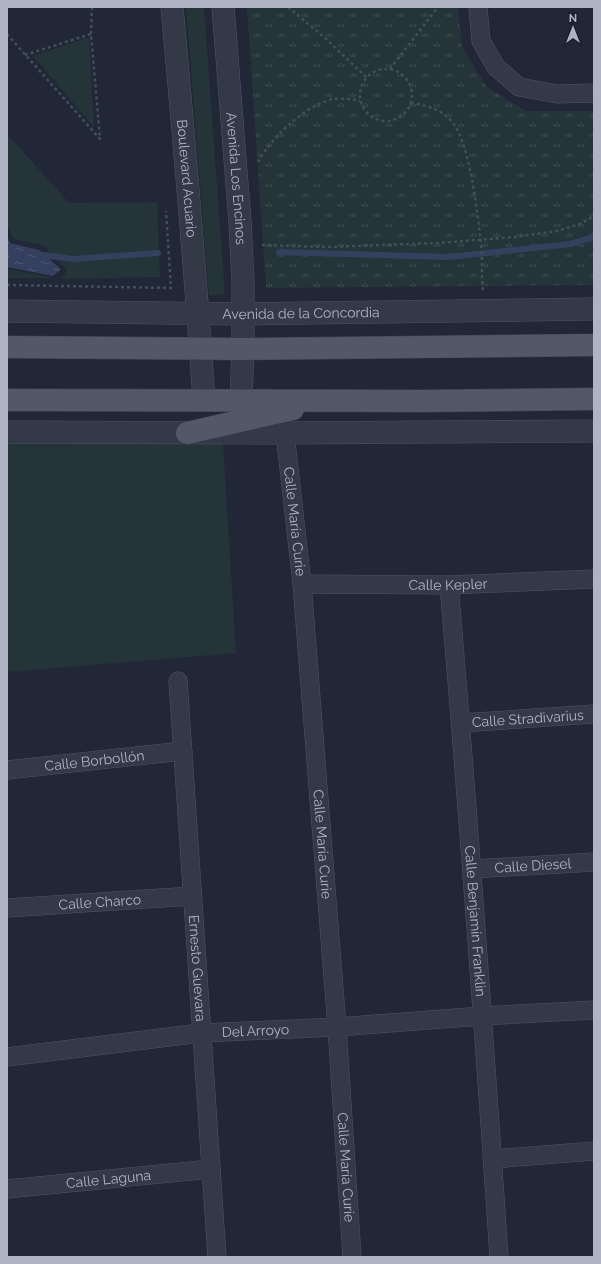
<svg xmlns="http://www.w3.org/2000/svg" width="601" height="1264" viewBox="0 0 601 1264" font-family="Raleway,sans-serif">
<defs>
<pattern id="park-tufts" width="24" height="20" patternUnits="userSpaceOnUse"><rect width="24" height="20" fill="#243439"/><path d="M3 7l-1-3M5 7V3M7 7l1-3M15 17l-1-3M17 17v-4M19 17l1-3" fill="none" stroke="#414f54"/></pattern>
<pattern id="water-ripples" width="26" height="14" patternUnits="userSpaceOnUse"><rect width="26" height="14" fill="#35405e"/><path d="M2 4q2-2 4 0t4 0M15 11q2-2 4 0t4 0" fill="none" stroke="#505973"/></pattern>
</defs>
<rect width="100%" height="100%" fill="#212737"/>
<g fill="#243439">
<path d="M186,7H204L225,294L209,296Z"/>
<path d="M89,37L94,127L33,56Z"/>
<path d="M7,134L69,203L157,202L160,277L62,279L67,270L43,245L14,239L7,225Z"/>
<path d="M7,269L54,278H7Z"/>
<path d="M7,443H223L236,653L7,672Z"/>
</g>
<path fill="url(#park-tufts)" d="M247,7H458L462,47L487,87L525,111H594V285L266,288Z"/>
<path fill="url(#water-ripples)" d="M7,237L10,243L39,250L61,269L53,276L7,267Z"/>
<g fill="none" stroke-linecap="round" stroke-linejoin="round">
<g stroke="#35405e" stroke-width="6">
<path d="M279,252L449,257L570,244L594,237"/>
<path d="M36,254L73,259L158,253"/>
</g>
<g stroke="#4f5462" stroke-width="19">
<g id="minor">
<path d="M478,7L481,41L496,67L519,87L557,94L594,93"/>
<path id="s1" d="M285,433L302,584L337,1027L352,1257"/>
<path id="s2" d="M302,584L449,585L594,579"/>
<path id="s3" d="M449,585C468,809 484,1033 499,1257"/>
<path id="s4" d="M178,681L217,1257"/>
<path id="s5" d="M461,723L594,714"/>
<path id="s6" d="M7,770L183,751"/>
<path id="s7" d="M472,869L594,862"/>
<path id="s8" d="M7,908L192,896"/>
<path id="s9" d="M7,1057L201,1033L337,1027L482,1016L594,1010"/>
<path d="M493,1159L594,1151"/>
<path id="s10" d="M7,1189L211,1169"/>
</g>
</g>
<g stroke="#4f5462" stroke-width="23">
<g id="tertiary">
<path id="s11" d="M172,7C184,138 195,269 204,400"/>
<path id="s12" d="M223,7L240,222L243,281V349L241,400"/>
<path id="s13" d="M7,311L243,314L594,309"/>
<path d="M7,432L285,433L594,431"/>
</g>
</g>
<g stroke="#3e4251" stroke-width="23">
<g id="primary">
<path d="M7,347L243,349L594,345"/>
<path d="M7,400L424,401L594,399"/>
<path d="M187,433L293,409"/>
</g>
</g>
<g stroke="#405056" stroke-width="2.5" stroke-dasharray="3 3" stroke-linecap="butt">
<path d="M288,7L325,38L366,77"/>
<path d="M7,34L100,139L91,34L25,55"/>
<path d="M91,34L92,7"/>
<path d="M390,69L438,7"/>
<circle cx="386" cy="95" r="26"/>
<path d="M411,103C427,105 443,110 453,123C470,144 478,217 481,244C483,259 481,275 483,290"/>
<path d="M258,162C271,138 307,103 335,99C343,98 352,99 360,101"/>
<path d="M262,245L327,247L438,243L515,237L557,231L580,224L594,216"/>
<path d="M7,285L171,288L166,211"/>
</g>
<use href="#minor" stroke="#343948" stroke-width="18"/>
<use href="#tertiary" stroke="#343948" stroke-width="22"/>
<use href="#primary" stroke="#525868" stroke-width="22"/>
</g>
<g text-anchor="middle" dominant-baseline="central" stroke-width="3.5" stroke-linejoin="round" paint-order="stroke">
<g font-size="14" fill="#afb4c4" stroke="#1a1f2c">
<text stroke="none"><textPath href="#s11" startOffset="172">Boulevard Acuario</textPath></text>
<text stroke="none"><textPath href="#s12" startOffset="172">Avenida Los Encinos</textPath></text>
<text stroke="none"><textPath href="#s13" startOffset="294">Avenida de la Concordia</textPath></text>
<text stroke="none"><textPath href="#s1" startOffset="89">Calle María Curie</textPath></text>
<text stroke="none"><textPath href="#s2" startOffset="146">Calle Kepler</textPath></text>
<text stroke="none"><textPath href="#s5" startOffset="67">Calle Stradivarius</textPath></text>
<text stroke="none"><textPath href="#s6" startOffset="88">Calle Borbollón</textPath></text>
<text stroke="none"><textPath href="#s1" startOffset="413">Calle María Curie</textPath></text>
<text stroke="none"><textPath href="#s7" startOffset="61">Calle Diesel</textPath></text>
<text stroke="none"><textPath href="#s8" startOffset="93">Calle Charco</textPath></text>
<text stroke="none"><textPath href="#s3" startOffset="337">Calle Benjamín Franklin</textPath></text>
<text stroke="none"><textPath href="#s4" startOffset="288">Ernesto Guevara</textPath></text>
<text stroke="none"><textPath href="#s9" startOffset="250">Del Arroyo</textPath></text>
<text stroke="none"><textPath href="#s1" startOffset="737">Calle María Curie</textPath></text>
<text stroke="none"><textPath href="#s10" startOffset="102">Calle Laguna</textPath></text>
</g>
</g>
<rect width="601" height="1264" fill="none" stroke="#afb4c4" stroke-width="16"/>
<g transform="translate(573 28)" stroke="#1a1f2c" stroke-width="3" paint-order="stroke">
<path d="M0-3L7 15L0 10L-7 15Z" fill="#afb4c4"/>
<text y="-6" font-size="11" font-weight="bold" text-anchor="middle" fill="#afb4c4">N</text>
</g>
</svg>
